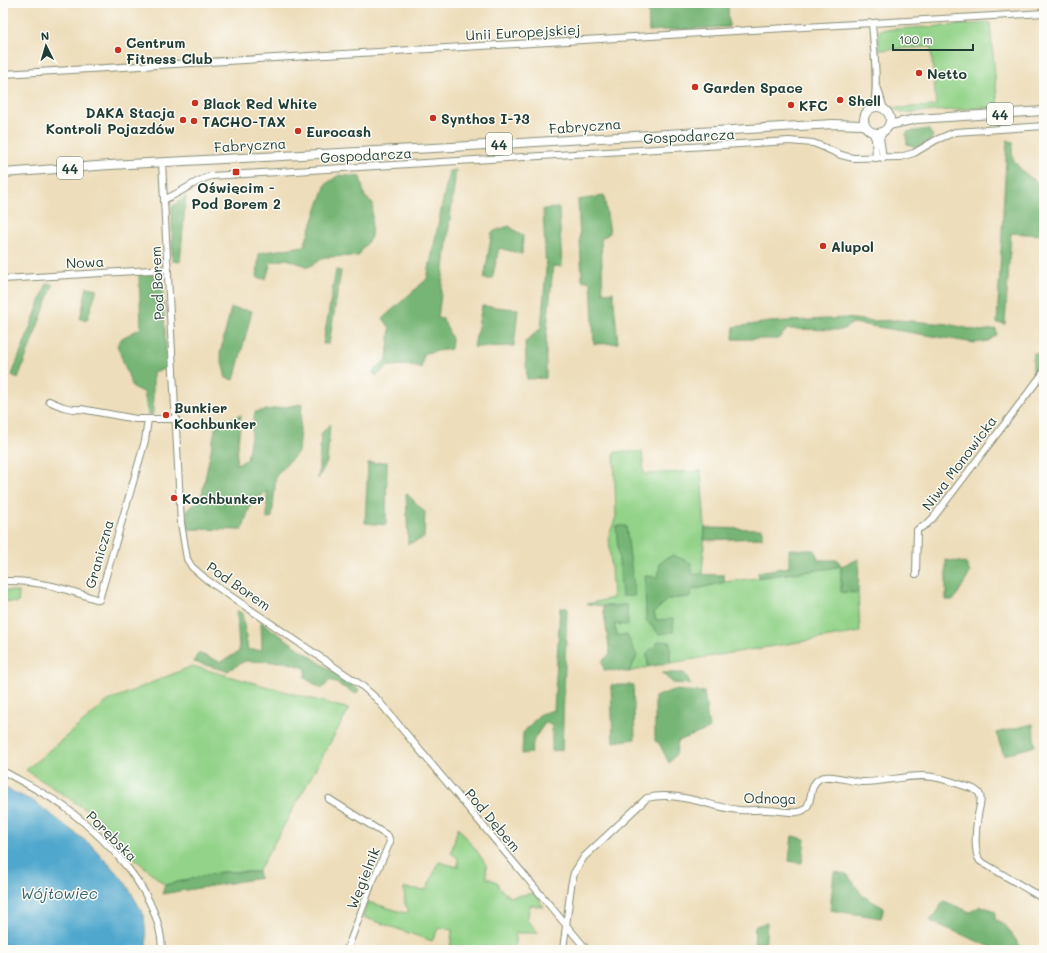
<svg xmlns="http://www.w3.org/2000/svg" width="1047" height="953" viewBox="0 0 1047 953" font-family="Mali,sans-serif">
<rect width="100%" height="100%" fill="#fdfcf7"/>
<filter id="ink" filterUnits="userSpaceOnUse"><feTurbulence type="fractalNoise" baseFrequency=".025" numOctaves="2"/><feDisplacementMap in="SourceGraphic" scale="8" xChannelSelector="R" yChannelSelector="G"/><feConvolveMatrix kernelMatrix="1 2 1 2 8 2 1 2 1" color-interpolation-filters="sRGB"/></filter>
<filter id="wash" filterUnits="userSpaceOnUse"><feTurbulence type="fractalNoise" baseFrequency=".012" numOctaves="4" result="noise"/><feDisplacementMap in="SourceGraphic" scale="16" xChannelSelector="R" yChannelSelector="G"/><feGaussianBlur stdDeviation="0.9" result="paint"/><feColorMatrix in="noise" values="0 0 0 0 0 0 0 0 0 0 0 0 0 0 0 0 0 1.4 0 .05"/><feComposite in="paint" operator="in"/></filter>
<g filter="url(#wash)">
<rect width="100%" height="100%" fill="#edddba"/>
<g fill="#93d389" stroke="#59885e">
<path d="M990,23L998,107L901,113L894,108L936,106L931,47L879,50L878,35L880,30Z"/>
<path d="M614,452H642L644,474L701,471L705,528L702,575L658,578L645,576L646,620L659,634L674,620L656,621L654,613L668,599L690,597L692,590L725,582L825,569L841,566V592L858,593L860,632L670,663V642L647,653L648,667L629,672L637,656L617,635L614,624L627,605L603,606L587,604L613,598L609,535L616,517Z"/>
<path d="M3,590L19,592L18,603L3,601Z"/>
<path d="M192,666L349,709L258,872H221L165,885L134,858L100,819L26,770L108,701Z"/>
<path d="M458,827L479,854L486,865L487,878L497,882L499,888L510,897L534,893L539,898L543,907L530,905L527,921L533,926L538,933H516L514,950H450L452,930L439,927L432,941L363,917L368,902L405,913L409,911L405,904L404,888L426,890L439,862L458,867V858L451,853Z"/>
</g>
<g fill="#76b575" stroke="#4a7954">
<path d="M648,3H728L729,27L649,31Z"/>
<path d="M928,129L933,136L929,142L916,147L907,144L906,135L907,132Z"/>
<path d="M1007,140L1013,142C1013,147 1011,154 1013,158C1016,167 1035,183 1044,185V235L1011,233L1005,324L997,323Z"/>
<path d="M456,170L438,318L443,319L452,339L451,349L424,353L421,368L410,365L389,366L376,376L372,372L387,359L390,328L383,318L427,279L449,171Z"/>
<path d="M339,175L360,177L365,197L373,203L371,237L358,256L325,257L309,267L287,259L271,262L266,279L257,278L259,253L304,246L326,184Z"/>
<path d="M186,196L180,262L172,261V207Z"/>
<path d="M604,196L610,233L601,239L603,293L613,292L618,343L594,344L591,282L582,280L578,200Z"/>
<path d="M559,208L562,267L553,266L546,340V378L527,379L525,342L541,328L546,271L543,209Z"/>
<path d="M509,226L523,236L522,254L499,248L492,279H484L492,232Z"/>
<path d="M336,270L341,271L329,344H323Z"/>
<path d="M139,274L162,275L167,369L153,372V414L148,415L144,392L133,388L117,345L122,338L141,328Z"/>
<path d="M47,283L53,285L18,378L12,375Z"/>
<path d="M87,287L97,289L87,320L80,319Z"/>
<path d="M482,306L518,309L514,346L474,347Z"/>
<path d="M231,308L252,311L234,380L226,378L220,354Z"/>
<path d="M845,318L872,321L897,320L947,324L980,331L996,329L997,335L988,341L975,343L853,323L842,330L788,329L778,339H733L734,327L770,322Z"/>
<path d="M1033,353L1044,354V366L1033,380Z"/>
<path d="M302,404L298,452L276,476L272,517L267,519V491L250,506L242,530L188,529L187,510L201,499L216,425L241,415L236,464L247,460L255,412Z"/>
<path d="M330,424L327,462L318,479L321,434Z"/>
<path d="M387,462L386,525L365,523L368,463Z"/>
<path d="M406,493L425,512L424,538L408,544Z"/>
<path d="M616,526H626L635,596H622Z"/>
<path d="M705,528L762,529V538L704,540Z"/>
<path d="M789,549L815,550L818,560H838L841,566L859,559L858,593L841,592V566L825,569L759,577L758,572L789,567Z"/>
<path d="M673,555L691,563L692,574L724,575L725,582L692,590L690,597L668,599L654,613L656,620L674,619L673,632L659,634L646,620L645,576L658,577L660,562Z"/>
<path d="M946,560L966,563L970,573L954,600H946Z"/>
<path d="M627,605L628,625L614,624L617,635H627L637,656L629,672L604,670L602,661L610,654L603,606Z"/>
<path d="M560,608H567L562,750L552,751V724L545,723L534,739L531,753L522,754L523,733L540,714L554,710Z"/>
<path d="M237,611L242,613L248,650H262L261,622L359,690L356,694L330,680L322,689L305,678L306,668L285,662L245,661L227,671L194,662L198,653L220,662L239,652Z"/>
<path d="M659,641L670,642V663L648,667L647,653Z"/>
<path d="M662,673H684L691,684L673,683Z"/>
<path d="M611,685H633L635,739L613,742Z"/>
<path d="M673,690L704,692L709,729L678,741L676,754L669,763L659,743L655,741V697Z"/>
<path d="M1033,724L1035,746L1004,755L996,733Z"/>
<path d="M792,836L805,839L802,863L789,861Z"/>
<path d="M221,872H258L260,878L162,894L165,885Z"/>
<path d="M834,872L847,874L863,896L884,908L881,918L830,910Z"/>
<path d="M944,901L970,912L981,906L995,911V919L1006,926L1023,950H998L930,921Z"/>
<path d="M767,923L765,950H754L755,926Z"/>
</g>
<path fill="#50a7cd" stroke="#387280" d="M3,787L35,802L92,846L125,882L144,915L147,950H3Z"/>
</g>
<g filter="url(#ink)">
<g fill="none" stroke-linecap="round" stroke-linejoin="round">
<g stroke="#868d77" stroke-width="8">
<g id="minor">
<path d="M3,74L1044,13"/>
<path d="M878,89L884,109"/>
<path d="M872,108C880,94 873,41 872,23"/>
<path d="M872,132L875,139L876,158"/>
<path d="M883,158L880,138L884,131"/>
<path d="M162,162L181,523L187,559L192,567L207,580L361,685L377,699L587,950"/>
<path d="M165,199C181,193 194,181 211,176L789,141L813,143L821,146L841,155L853,158L900,157L914,153L936,140L955,132L1044,126"/>
<path d="M3,279L168,269"/>
<path d="M49,401C60,406 69,410 81,409L136,419H176"/>
<path d="M916,574L917,530L927,524L933,518L1044,372"/>
<path d="M3,581C39,580 66,589 99,600L145,441L148,419"/>
<path d="M3,771C24,783 47,794 66,808C108,840 161,894 162,950"/>
<path d="M329,799L388,836L390,842L371,885L347,950"/>
<path d="M563,950L571,886L574,873L584,857L647,798C677,790 709,807 739,810C748,811 758,809 767,810C777,810 787,813 797,812C816,810 806,787 819,779C828,773 849,781 861,782C884,783 910,773 933,777C947,779 961,785 974,789C975,790 978,792 979,793C983,799 979,808 978,815C976,826 973,852 980,861L1044,899"/>
</g>
</g>
<g stroke="#868d77" stroke-width="10">
<g id="major">
<circle cx="877" cy="120" r="13"/>
<path d="M889,125L916,119L1044,111"/>
<path d="M3,173L110,165L452,147L833,124L862,125L866,127"/>
</g>
</g>
<use href="#minor" stroke="#fff" stroke-width="6"/>
<use href="#major" stroke="#fff" stroke-width="8"/>
</g>
</g>
<g fill="#c8321e" stroke="#fdfcf7" stroke-width="1.5">
<circle cx="118" cy="50" r="4"/>
<circle cx="919" cy="73" r="4"/>
<circle cx="695" cy="87" r="4"/>
<circle cx="840" cy="100" r="4"/>
<circle cx="195" cy="103" r="4"/>
<circle cx="791" cy="105" r="4"/>
<circle cx="433" cy="118" r="4"/>
<circle cx="183" cy="120" r="4"/>
<circle cx="194" cy="121" r="4"/>
<circle cx="298" cy="131" r="4"/>
<rect x="232" y="168" width="8" height="8" rx="2"/>
<circle cx="823" cy="246" r="4"/>
<circle cx="166" cy="415" r="4"/>
<circle cx="174" cy="498" r="4"/>
</g>
<g text-anchor="middle" dominant-baseline="central" stroke-width="3" stroke-linejoin="round" paint-order="stroke">
<g fill="#fdfcf7" stroke="#62766e" stroke-width="1">
<rect x="987" y="103" width="26" height="22" rx="3"/>
<rect x="486" y="133" width="26" height="22" rx="3"/>
<rect x="57" y="157" width="26" height="22" rx="3"/>
</g>
<g font-size="13" font-weight="bold" fill="#1f3d34">
<text x="1000" y="114">44</text>
<text x="499" y="144">44</text>
<text x="70" y="168">44</text>
</g>
<g font-size="14" fill="#1f3d34" stroke="#fdfcf7">
<text transform="translate(523 32) rotate(-3)">Unii Europejskiej</text>
<text transform="translate(585 126) rotate(-4)">Fabryczna</text>
<text transform="translate(689 136) rotate(-3)">Gospodarcza</text>
<text transform="translate(250 145) rotate(-3)">Fabryczna</text>
<text transform="translate(366 155) rotate(-3)">Gospodarcza</text>
<text transform="translate(85 262) rotate(-3)">Nowa</text>
<text transform="translate(157 283) rotate(-93)">Pod Borem</text>
<text transform="translate(959 463) rotate(-53)">Niwa Monowicka</text>
<text transform="translate(99 554) rotate(-74)">Graniczna</text>
<text transform="translate(239 586) rotate(35)">Pod Borem</text>
<text transform="translate(770 798) rotate(1)">Odnoga</text>
<text transform="translate(493 820) rotate(50)">Pod Dębem</text>
<text transform="translate(112 836) rotate(45)">Porębska</text>
<text transform="translate(363 878) rotate(-68)">Węgielnik</text>
</g>
<g font-size="14" font-weight="bold" fill="#1f3d34" stroke="#fdfcf7" text-anchor="start">
<text x="126" y="42">Centrum<tspan x="126" dy="16">Fitness Club</tspan></text>
<text x="927" y="73">Netto</text>
<text x="703" y="87">Garden Space</text>
<text x="848" y="100">Shell</text>
<text x="203" y="103">Black Red White</text>
<text x="799" y="105">KFC</text>
<text x="175" y="112" text-anchor="end">DAKA Stacja<tspan x="175" dy="16">Kontroli Pojazdów</tspan></text>
<text x="441" y="118">Synthos I-73</text>
<text x="202" y="121">TACHO-TAX</text>
<text x="306" y="131">Eurocash</text>
<text x="236" y="187" text-anchor="middle">Oświęcim -<tspan x="236" dy="16">Pod Borem 2</tspan></text>
<text x="831" y="246">Alupol</text>
<text x="174" y="407">Bunkier<tspan x="174" dy="16">Kochbunker</tspan></text>
<text x="182" y="498">Kochbunker</text>
</g>
<g font-size="15" font-style="italic" fill="#30626a" stroke="#fdfcf7">
<text x="59" y="893">Wójtowiec</text>
</g>
</g>
<rect width="1047" height="953" fill="none" stroke="#fdfcf7" stroke-width="16"/>
<g transform="translate(46 46) rotate(355)" stroke="#fdfcf7" stroke-width="3" paint-order="stroke">
<path d="M0-3L7 15L0 10L-7 15Z" fill="#1f3d34"/>
<text y="-6" font-size="11" font-weight="bold" text-anchor="middle" fill="#1f3d34">N</text>
</g>
<path d="M893 44v6h80v-6" fill="none" stroke="#1f3d34" stroke-width="2"/>
<text x="899" y="44" font-size="12" fill="#1f3d34" stroke="#fdfcf7" stroke-width="3" paint-order="stroke">100 m</text>
</svg>
